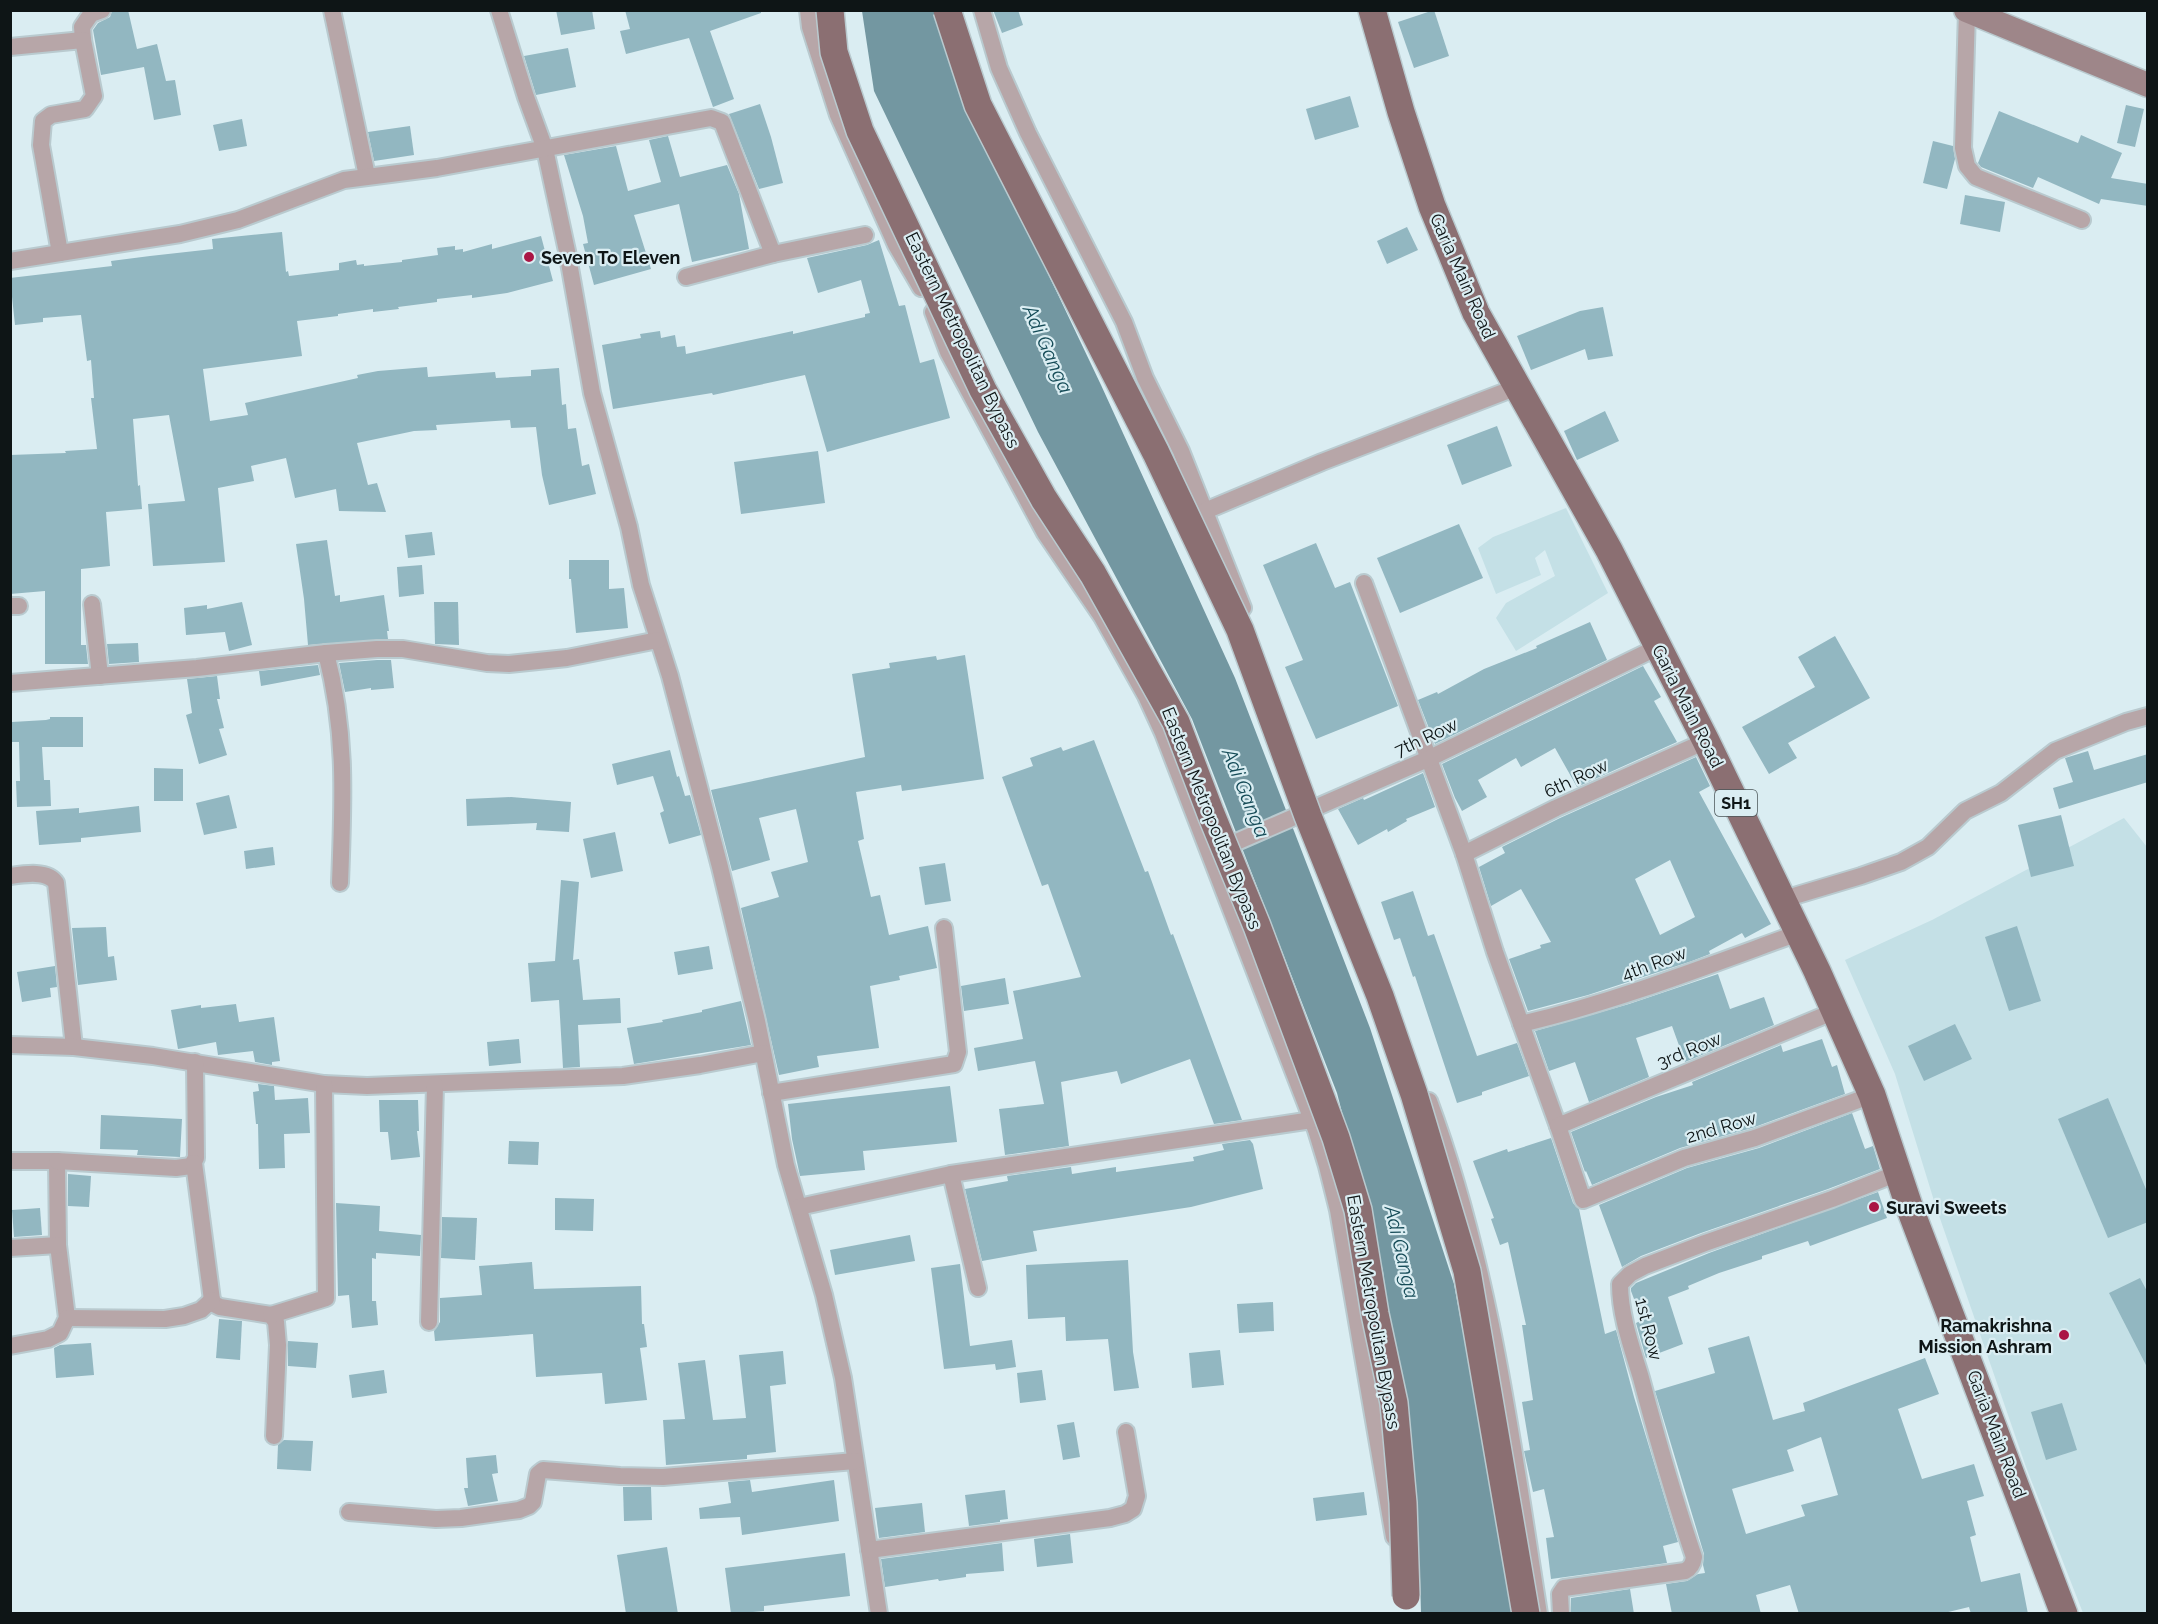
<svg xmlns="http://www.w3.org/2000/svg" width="2158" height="1624" viewBox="0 0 2158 1624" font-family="Raleway,sans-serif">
<rect width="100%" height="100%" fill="#daedf2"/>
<g fill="#c4e0e6">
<path d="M1566,508L1608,593L1516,651L1496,618L1506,603L1555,576L1545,550L1535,558L1541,575L1496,594L1478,548L1493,537Z"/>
<path d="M2124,818L2147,847V1613H2083L2026,1467L1935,1204L1895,1074L1845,960L1932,920Z"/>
</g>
<path fill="#7397a1" d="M862,11H937L952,72L1101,385L1235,678L1370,1028L1454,1284L1515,1613H1421L1420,1577L1383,1271L1337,1093L1192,719L1038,432L874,91Z"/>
<g fill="#92b7c1" fill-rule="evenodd">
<path d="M128,10L137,49L157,44L166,81L175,80L181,115L154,120L144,67L101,75L93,30L98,23L110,17L112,11Z"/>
<path d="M556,10H592L595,29L561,35Z"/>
<path d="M625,10H761V13L710,31L734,99L713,107L689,38L626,54L620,31L630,29Z"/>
<path d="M993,10H1018L1023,25L1002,33Z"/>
<path d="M1434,10L1449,56L1414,68L1398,22Z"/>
<path d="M568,48L576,87L536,95L524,56Z"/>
<path d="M1350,96L1359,127L1315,140L1306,109Z"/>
<path d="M760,104L771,137L783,183L759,189L729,114Z"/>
<path d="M2126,105L2144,109L2135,147L2117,143Z"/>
<path d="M1999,111L2078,143L2081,135L2122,153L2111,178L2148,184V206L2101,199L2099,204L2038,177L2033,188L1981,167L1978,163Z"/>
<path d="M242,119L247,146L219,151L213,125Z"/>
<path d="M410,126L414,155L374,161L368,132Z"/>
<path d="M668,136L680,177L727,165L739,194L749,249L692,262L679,204L634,215L651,269L594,285L583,244L588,243L583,216L564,155L616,146L628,191L661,182L649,140Z"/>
<path d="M1933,141L1953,146L1955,159L1947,189L1923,183Z"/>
<path d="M1965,195L2005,202L2000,232L1960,224Z"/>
<path d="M1407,227L1418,250L1387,264L1377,241Z"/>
<path d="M282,232L286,272L288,271L289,276L339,270V263L356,260L357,265L364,264V266L402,262V260L438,255L437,248L455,246V250L463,249V252L492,244V249L541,236L553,281L507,293L472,298V295L437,299V302L398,307L399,309L373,312V309L338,314V316L297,321L302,356L203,369L210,421L248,415L245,403L358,378L357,375L378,371L427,367L428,377L495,372L496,378L531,376V370L559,368L562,405L566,404L568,429L576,428L582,466L589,464L596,494L549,505L542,475L536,427L511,428L510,420L436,425L437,430L414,431L357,443L368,485L377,483L386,512L339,511L336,489L295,498L286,458L251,466L254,481L218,488L225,562L153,566L148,504L185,501L169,415L133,419L138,486L140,485L142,509L106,512L110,566L81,569V645H86L88,664H45V591L10,594V455L66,453L65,451L97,449L91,398H94L91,360L87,361L81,315L43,318V322L15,325L10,278L112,266L111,261L150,256L213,249L212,239Z"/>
<path d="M879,240L899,306L905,305L920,363L934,359L950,418L827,452L805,375L713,395L712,393L613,409L602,345L641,338L640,334L660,331L661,338L675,335L677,347L685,346L686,354L793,331V334L865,317V314L870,313L861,280L818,293L807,258L867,245Z"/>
<path d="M1603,307L1613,356L1588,360L1585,349L1531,370L1517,336L1580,311Z"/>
<path d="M1605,411L1619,441L1577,460L1564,431Z"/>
<path d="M1497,426L1512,466L1462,485L1447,445Z"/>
<path d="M818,451L825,503L741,514L734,462Z"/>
<path d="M1459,524L1483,578L1400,613L1377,558Z"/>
<path d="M432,532L435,555L408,558L405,535Z"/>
<path d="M327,540L335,596L340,595V602L384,595L389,631H387L388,639L308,645L304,599L296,544Z"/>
<path d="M1316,543L1335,588L1350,582L1398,706L1316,739L1285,667L1303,660L1263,565Z"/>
<path d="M569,560H609V589L624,588L628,628L576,633L571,579H569Z"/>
<path d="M422,565L424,594L399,597L397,567Z"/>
<path d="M242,602L252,645L229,651L225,632L186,635L184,608L207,605V609Z"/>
<path d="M434,602H458L459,645L435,644Z"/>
<path d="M1590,622L1607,660L1435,744L1418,700L1437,692L1438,694L1484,669L1537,648L1536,646Z"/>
<path d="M1835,636L1870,698L1788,743L1797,758L1769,774L1742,727L1815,687L1798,657Z"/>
<path d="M138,643L139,662L109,664L107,644Z"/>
<path d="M965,655L984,779L902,791L901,785L856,792L864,839L858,841L871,897L880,895L889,935L928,926L937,968L899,976L900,980L870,986L879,1048L817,1056L819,1067L779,1075L741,908L779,897L771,872L808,862L796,809L759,818L770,860L732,871L711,790L865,757L852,674L890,668L889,663L936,656L937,660Z"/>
<path d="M377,660H391L394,688L371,690V688L345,692L339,663Z"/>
<path d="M318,665L320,675L261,686L259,671Z"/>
<path d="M1643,666L1661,697L1654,701L1677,742L1577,787L1555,748L1521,767L1516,758L1478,780L1487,797L1462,811L1455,798L1442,764Z"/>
<path d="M217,676L220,699H217L224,728L219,729L227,755L199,764L186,715L192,713L187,679Z"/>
<path d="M50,717H83V747H42L44,780H50L51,806L17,807L16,781H20L19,742H12V722L46,720L50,719Z"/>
<path d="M1094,740L1145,872L1148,871L1171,935L1173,934L1242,1120L1214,1124L1190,1059L1121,1084L1117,1071L1061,1082L1069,1146L1005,1155L999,1109L1044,1104L1035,1061L978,1071L974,1048L1023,1039L1013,991L1081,977L1048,884L1042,886L1002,777L1033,766L1030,758L1061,747L1063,751Z"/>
<path d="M670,750L677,777L679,776L685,796L690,795L701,835L669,844L660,813L664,811L653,776L617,785L612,764Z"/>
<path d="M2088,751L2094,770L2148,754V782L2059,809L2053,788L2073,782L2065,758Z"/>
<path d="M1696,757L1710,786L1699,792L1771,924L1745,938L1742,933L1709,951L1710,954L1692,961L1588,995L1528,1011L1509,959L1541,948L1540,945L1551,942L1521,889L1491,906L1479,867L1505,853L1502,847L1560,818ZM1670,860L1695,917L1660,935L1635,879Z"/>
<path d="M154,768L183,769V801H154Z"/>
<path d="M1423,773L1435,807L1406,819L1407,821L1388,832L1387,829L1358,845L1338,809L1363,798L1364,800Z"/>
<path d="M229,795L237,828L204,835L196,803Z"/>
<path d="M511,797L571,802L569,832L536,830L537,823L467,826L466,799Z"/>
<path d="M139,806L141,832L81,838V842L39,845L36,811L79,808V813Z"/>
<path d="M2061,815L2074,866L2031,877L2018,825Z"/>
<path d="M615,832L623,871L591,878L583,839Z"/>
<path d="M273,847L275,865L246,869L244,851Z"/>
<path d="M945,863L951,901L925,905L919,867Z"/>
<path d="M561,880L579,882L573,960L579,959L583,1000L620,998L621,1023L578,1025L580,1067L563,1068L559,1000L531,1002L528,963L555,961Z"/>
<path d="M1413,891L1428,936L1434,934L1477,1056L1517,1043L1529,1076L1482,1092V1095L1457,1103L1415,976L1413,977L1400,938L1394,940L1381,902Z"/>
<path d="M2017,926L2041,1001L2009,1011L1985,937Z"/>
<path d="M106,927L108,957L114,956L117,980L78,985L72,928Z"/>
<path d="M709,946L713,969L678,975L674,952Z"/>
<path d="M55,966L57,987L50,988L51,997L22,1002L17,972Z"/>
<path d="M1718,974L1730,1009L1764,997L1774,1025L1685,1062L1672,1026L1636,1038L1649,1077L1589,1102L1575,1062L1549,1071L1535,1031L1629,1004Z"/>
<path d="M1005,978L1009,1004L964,1011L961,986Z"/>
<path d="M741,1001L751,1045L634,1064L627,1028L663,1022L662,1020L702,1012V1010Z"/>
<path d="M236,1004L239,1022L274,1017L280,1061L272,1062V1065L255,1062L253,1051L218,1055L216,1042L178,1049L171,1010L201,1005V1008Z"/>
<path d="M1955,1024L1972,1059L1924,1081L1908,1046Z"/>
<path d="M519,1039L521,1063L489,1066L487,1042Z"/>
<path d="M1822,1039L1832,1067L1837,1065L1845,1094L1752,1128L1680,1148L1592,1185L1586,1171L1585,1172L1571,1132L1656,1097L1693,1085L1692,1082L1781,1045L1783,1052Z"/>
<path d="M258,1084L274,1086L275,1100L308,1098L310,1133L284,1134L285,1168L259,1169L258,1124H256L253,1092L259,1091Z"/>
<path d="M950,1086L957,1142L863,1151L865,1170L800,1176L792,1139L788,1104Z"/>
<path d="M2108,1098L2148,1194V1222L2108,1238L2058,1119Z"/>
<path d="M379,1100H418L419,1131H417L420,1157L391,1160L388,1132H380Z"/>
<path d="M1852,1113L1865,1149L1873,1146L1880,1169L1828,1189L1701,1233L1641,1256L1622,1267L1599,1205L1687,1168L1759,1148Z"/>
<path d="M101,1115L182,1119L180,1157L137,1155L138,1150L100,1149Z"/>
<path d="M1551,1138L1573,1203L1579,1209L1605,1334L1616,1330L1634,1397L1678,1542L1663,1546L1667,1563L1551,1579L1546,1538L1554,1537L1544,1489L1533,1492L1524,1451L1530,1450L1522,1402L1533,1400L1522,1325H1526L1508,1242L1500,1245L1491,1219L1494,1218L1473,1161L1507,1149L1508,1152Z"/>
<path d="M1250,1140L1253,1144L1263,1189L1191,1207L1033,1231L1037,1251L982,1261L965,1189L1008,1181L1007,1176L1071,1167L1072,1174L1116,1167V1172L1194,1161L1193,1157L1224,1150L1222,1144Z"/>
<path d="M509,1141L539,1142L538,1165L508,1164Z"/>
<path d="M68,1174L91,1176L89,1207L68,1206Z"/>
<path d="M1878,1192L1887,1218L1810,1246L1808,1241L1762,1256V1259L1719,1273L1688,1286L1689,1289L1668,1297L1683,1344L1646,1358L1636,1323L1642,1320L1631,1291V1288L1636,1283L1709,1253Z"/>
<path d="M555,1198L594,1199L593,1231L555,1230Z"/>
<path d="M336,1203L380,1206L379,1231L421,1235L420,1256L376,1253V1259L372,1258V1301H376L378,1325L352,1328L349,1295L338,1296Z"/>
<path d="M40,1208L42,1235L14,1237L12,1210Z"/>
<path d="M442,1217L477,1218L475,1260L441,1258Z"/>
<path d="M910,1235L915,1261L835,1275L830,1250Z"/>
<path d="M1128,1260L1133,1352L1139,1388L1114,1391L1108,1339L1066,1341L1065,1317L1028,1319L1026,1265Z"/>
<path d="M532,1262L534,1289L641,1286L642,1324H644L647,1347L640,1348L647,1400L605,1404L602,1373L536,1377L533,1334L435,1341L434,1331L440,1322V1298L482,1295L479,1266Z"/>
<path d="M960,1264L970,1346L1012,1340L1016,1367L996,1370L995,1364L944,1369L931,1268Z"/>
<path d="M2140,1278L2148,1293V1369L2109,1293Z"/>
<path d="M1273,1302L1274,1331L1239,1333L1237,1304Z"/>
<path d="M219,1319L242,1321L240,1360L216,1358Z"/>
<path d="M1749,1336L1773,1420L1805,1411L1803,1403L1925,1358L1939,1394L1898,1409L1922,1479L1974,1464L1984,1496L1967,1501L1976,1535L1970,1537L1981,1582L2020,1573L2028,1614H1971L1969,1607L1940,1614H1799L1790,1585L1756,1595L1761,1614H1672L1666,1584L1687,1581L1698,1574L1705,1573L1703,1565L1704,1554L1655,1391L1715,1373L1708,1348ZM1821,1437L1838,1495L1801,1505L1805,1516L1746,1534L1732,1489L1794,1471L1787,1450Z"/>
<path d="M288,1341L318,1343L316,1368L288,1366Z"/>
<path d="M91,1343L94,1375L56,1378L54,1348L60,1345Z"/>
<path d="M1220,1350L1224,1385L1192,1388L1189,1353Z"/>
<path d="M783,1351L786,1384L770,1386L776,1452L747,1455V1459L666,1465L663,1420L685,1419L678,1363L705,1360L713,1420L746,1418L739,1355Z"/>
<path d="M384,1370L387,1393L352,1398L349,1375Z"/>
<path d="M1042,1370L1046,1400L1020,1403L1017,1373Z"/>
<path d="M2062,1403L2077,1450L2046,1460L2031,1412Z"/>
<path d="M1074,1422L1080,1457L1063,1460L1057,1425Z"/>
<path d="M284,1440L313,1441L311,1471L277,1469L278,1445Z"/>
<path d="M496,1455L498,1473L492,1474L498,1501L468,1506L464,1488H468L466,1458Z"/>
<path d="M750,1480L752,1492L834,1480L839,1521L742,1535L740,1517L700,1519L699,1508L731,1503L728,1482Z"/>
<path d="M623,1487H651L652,1520L624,1521Z"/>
<path d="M1005,1490L1008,1519L1000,1520V1522L969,1526L965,1495Z"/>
<path d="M1364,1492L1367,1515L1316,1521L1313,1498Z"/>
<path d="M922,1503L925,1532L879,1538L875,1508Z"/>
<path d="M1070,1534L1073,1563L1037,1567L1034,1539Z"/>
<path d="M1002,1543L1004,1571L966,1574V1577L939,1581L938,1579L885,1587L881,1559Z"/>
<path d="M667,1547L678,1614H626L617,1555Z"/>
<path d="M845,1553L850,1596L764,1606V1611L731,1614L725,1568Z"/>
<path d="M1630,1589L1634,1614H1571V1598Z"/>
</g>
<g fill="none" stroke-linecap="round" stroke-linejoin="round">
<g stroke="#b9cacf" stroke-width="20">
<g id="minor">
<path d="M332,10L367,176"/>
<path d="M499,10L526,97L545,149L567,251L592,393L629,527L641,585L670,676L720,867L757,1021L786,1165L824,1295L843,1378L879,1614"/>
<path d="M808,10L810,27L838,115L896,245L921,288"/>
<path d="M982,10L999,68L1028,133L1124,322L1145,378L1181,451L1243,608"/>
<path d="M1967,11L1963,148L1967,166L1976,177L2082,220"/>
<path d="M83,40L82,27L91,14L102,10"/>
<path d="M10,47L83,40L94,96L85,109L51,115L43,121L41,145L60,253"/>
<path d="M10,261L180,234L238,220L344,180L437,168L711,118L722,122L773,254"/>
<path d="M686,277L773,254L865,235"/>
<path d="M933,312L948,352L1045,533L1102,617L1146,696L1163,733L1316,1130L1327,1166L1338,1210L1394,1537"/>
<path d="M1205,511L1322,462L1517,387"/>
<path d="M1364,583L1464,854L1495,952L1558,1126L1583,1200L1684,1158L1755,1138L1872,1095"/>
<path d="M92,604L100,676"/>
<path d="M10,606H19"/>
<path d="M326,653C347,733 343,801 340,883"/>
<path d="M10,683L197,668L326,653L377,649H403L487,663L509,664L567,658L658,640"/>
<path d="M1218,850L1430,758L1658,647"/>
<path d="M1464,854L1556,808L1706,741"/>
<path d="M10,876C24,874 48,870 56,883L74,1047"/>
<path d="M1784,899L1861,876L1901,862L1928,847L1965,811L2001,793L2055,751L2126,722L2148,716"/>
<path d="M1521,1024C1615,1002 1707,966 1798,933"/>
<path d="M10,1045L74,1047L153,1056L324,1084L367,1086L623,1076L700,1065L763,1053"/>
<path d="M771,1093L954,1064L958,1052L944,928"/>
<path d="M1429,1101C1490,1266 1512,1441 1539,1614"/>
<path d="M1558,1126L1835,1011"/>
<path d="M10,1161H57L58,1245L67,1318L60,1333L48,1339L10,1346"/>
<path d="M57,1161L176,1168L191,1166L196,1158L195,1062"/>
<path d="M194,1163L212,1300L214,1304L220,1307L271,1315L276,1322L278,1345L274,1436"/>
<path d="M951,1174L978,1288"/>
<path d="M799,1207L951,1174L1312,1120"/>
<path d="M10,1248L58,1245"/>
<path d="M271,1315L326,1298L324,1084"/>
<path d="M67,1318L165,1319L184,1316L201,1310L212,1300"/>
<path d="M429,1322L435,1085"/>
<path d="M349,1512L436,1519L461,1518L519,1510L529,1506L533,1502L538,1474L543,1470L620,1476L663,1477L855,1461"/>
<path d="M869,1550L1110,1518L1125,1514L1133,1509L1137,1496L1126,1432"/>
<path d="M1561,1614L1560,1594L1564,1588L1685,1571C1691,1568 1693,1564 1694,1557C1674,1498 1657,1438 1641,1378C1632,1348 1620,1316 1620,1284L1630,1274L1645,1266L1705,1243L1832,1199L1898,1173"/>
</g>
</g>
<g stroke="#b9cacf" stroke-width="27">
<path id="secondary" d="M1966,10L2148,85"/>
</g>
<g stroke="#b9cacf" stroke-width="30">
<path id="primary" d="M1372,10L1401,112L1432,206L1476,313L1609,550L1706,741L1817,971L1872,1095L1909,1206L2064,1614"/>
</g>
<use href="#minor" stroke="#b7a6a8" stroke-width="16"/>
<use href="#secondary" stroke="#9e8689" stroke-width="24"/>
<use href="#primary" stroke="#8b6f72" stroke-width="27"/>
<g stroke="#b9cacf" stroke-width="30" stroke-linecap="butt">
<g id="primary-bridge">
<path d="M830,10L834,52L860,131L983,390L1044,499L1093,574L1176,722L1211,814L1257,926L1336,1138L1358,1210L1375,1314L1394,1403L1403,1503L1406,1596"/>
<path d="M947,10L978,105L1156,453L1240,630L1308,816L1380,996L1414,1094L1467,1271L1526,1614"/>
</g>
</g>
<use href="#primary-bridge" stroke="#8b6f72" stroke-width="27"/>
</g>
<g fill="#aa1645" stroke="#daedf2" stroke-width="2">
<circle cx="529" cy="257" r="6"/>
<circle cx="1874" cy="1207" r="6"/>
<circle cx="2064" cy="1335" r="6"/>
</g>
<g text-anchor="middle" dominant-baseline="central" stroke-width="4.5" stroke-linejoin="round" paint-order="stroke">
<rect fill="#daedf2" stroke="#4b5658" stroke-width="1.5" x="1715" y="790" width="42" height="26" rx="4.5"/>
<g font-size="16" font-weight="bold" fill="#0e1516">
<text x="1736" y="803">SH1</text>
</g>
<g font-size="18" font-weight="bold" fill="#0e1516" stroke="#daedf2" text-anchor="start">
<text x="541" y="257">Seven To Eleven</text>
<text x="1886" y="1207">Suravi Sweets</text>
<text x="2052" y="1325" text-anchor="end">Ramakrishna<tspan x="2052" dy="21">Mission Ashram</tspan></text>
</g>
<g font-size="18" fill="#0e1516" stroke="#daedf2">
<text transform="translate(1463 276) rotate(66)">Garia Main Road</text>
<text transform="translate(963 340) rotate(64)">Eastern Metropolitan Bypass</text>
<text transform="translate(1688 706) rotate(63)">Garia Main Road</text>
<text transform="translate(1426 737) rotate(-25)">7th Row</text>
<text transform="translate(1576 778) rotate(-25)">6th Row</text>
<text transform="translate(1212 818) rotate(68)">Eastern Metropolitan Bypass</text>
<text transform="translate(1654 963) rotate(-20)">4th Row</text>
<text transform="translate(1689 1050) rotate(-22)">3rd Row</text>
<text transform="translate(1721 1127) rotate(-16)">2nd Row</text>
<text transform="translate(1374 1312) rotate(80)">Eastern Metropolitan Bypass</text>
<text transform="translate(1649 1329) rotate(76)">1st Row</text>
<text transform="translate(1997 1434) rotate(69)">Garia Main Road</text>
</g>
<g font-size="20" font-style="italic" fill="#154b57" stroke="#daedf2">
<text transform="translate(1048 349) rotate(66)">Adi Ganga</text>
<text transform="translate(1246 793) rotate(68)">Adi Ganga</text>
<text transform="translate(1402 1252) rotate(77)">Adi Ganga</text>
</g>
</g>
<rect width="2158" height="1624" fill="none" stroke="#0e1516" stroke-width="24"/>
</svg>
